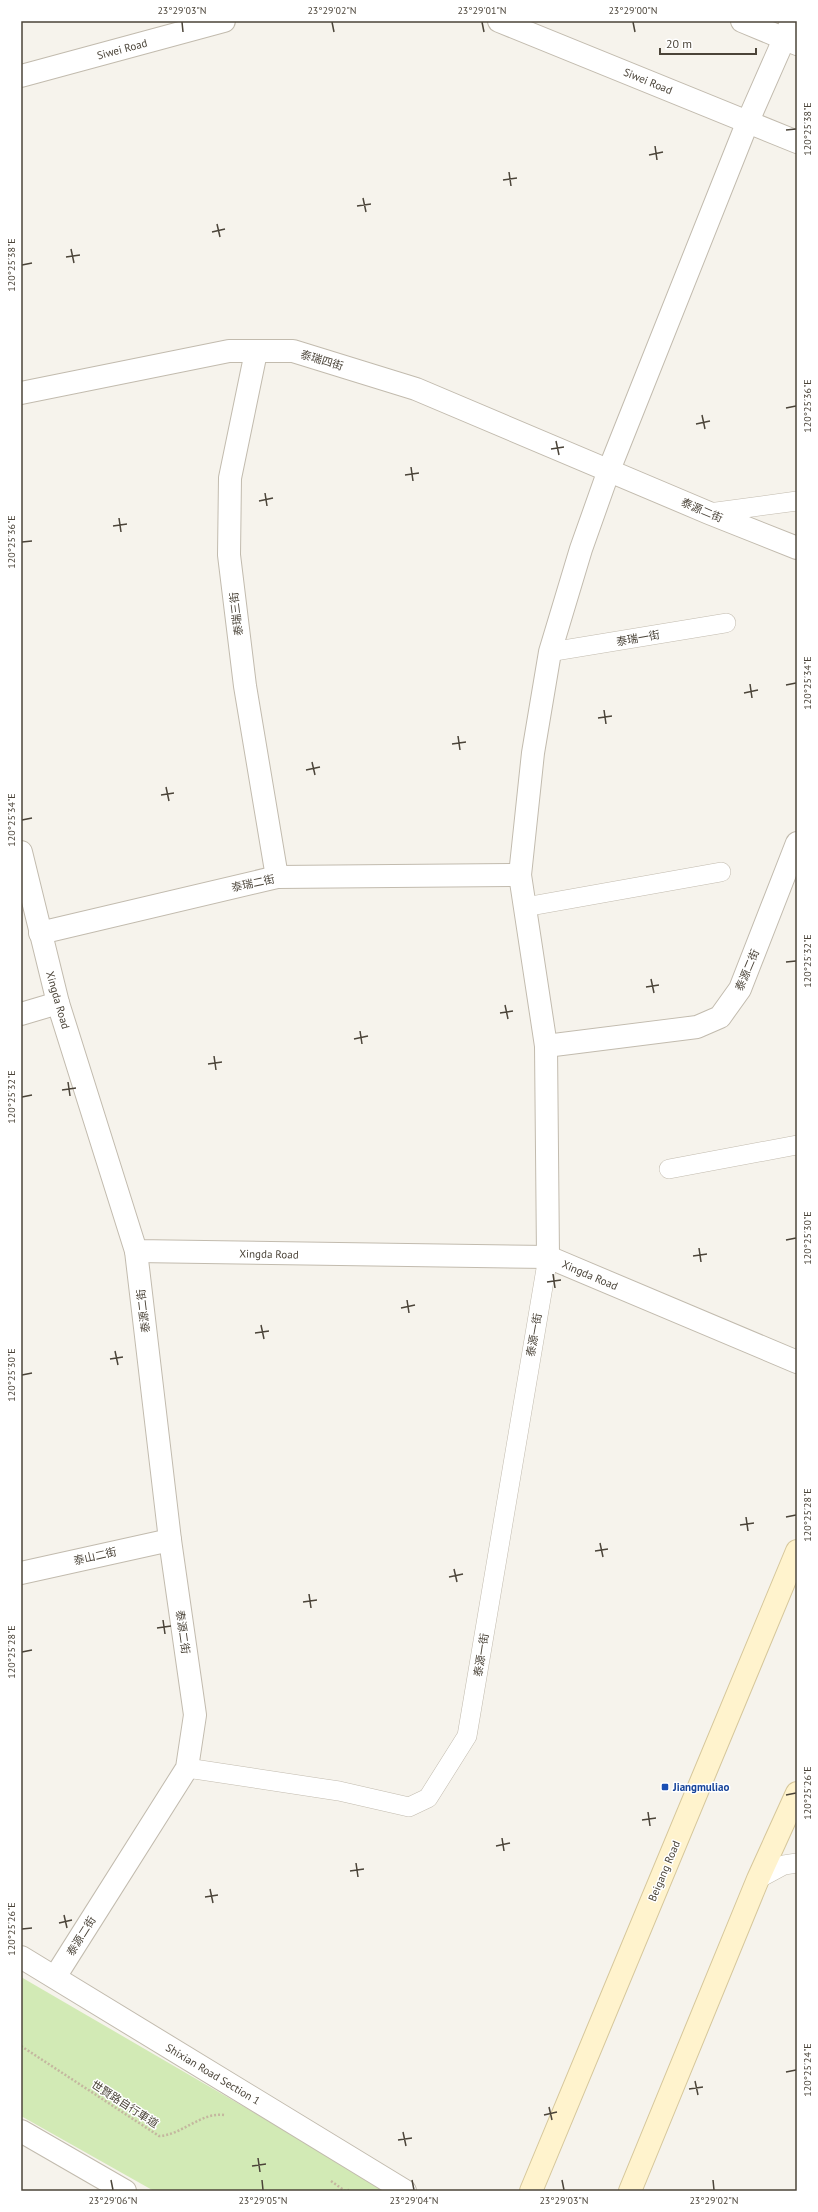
<svg xmlns="http://www.w3.org/2000/svg" width="818" height="2212" viewBox="0 0 818 2212" font-family="'PT Sans','Noto Sans TC',sans-serif">
<rect width="100%" height="100%" fill="#f6f3ec"/>
<path fill="#d2eab5" d="M21,1977L389,2191H154L21,2116Z"/>
<g fill="none" stroke-linecap="round" stroke-linejoin="round">
<g stroke="#c2bbae" stroke-width="20">
<g id="service">
<path d="M709,513L797,501"/>
<path d="M550,652L726,623"/>
<path d="M525,907L721,872"/>
<path d="M669,1169L797,1145"/>
<path d="M187,1768L339,1791L409,1807L428,1798L467,1736L548,1257"/>
<path d="M758,1879L784,1865L797,1863"/>
</g>
</g>
<g stroke="#c2bbae" stroke-width="24">
<g id="minor">
<path d="M499,21L797,142"/>
<path d="M21,76L224,21"/>
<path d="M256,352L230,478L229,555L245,686L277,877"/>
<path d="M21,393L229,351H293L416,389L709,513L797,548"/>
<path d="M21,852L58,1003L136,1251L548,1257L797,1362"/>
<path d="M40,933L277,877L520,875"/>
<path d="M21,1014L58,1003"/>
<path d="M546,1046L697,1027L720,1017L740,989L797,843"/>
<path d="M548,1257L546,1046L520,875L533,753L550,652L581,549L609,470L748,121L792,21"/>
<path d="M21,1573L170,1540"/>
<path d="M21,1957L405,2191"/>
<path d="M55,1977L187,1768L195,1715L170,1540L136,1251"/>
</g>
</g>
<g stroke="#c2bbae" stroke-width="24">
<g id="tertiary">
<path d="M742,21L797,44"/>
<path d="M21,2131L125,2191"/>
</g>
</g>
<g stroke="#d6c79b" stroke-width="24">
<g id="secondary">
<path d="M531,2191L797,1551"/>
<path d="M630,2191L758,1879L797,1793"/>
</g>
</g>
<g stroke="#c4b79f" stroke-width="2.5" stroke-dasharray="2 2" stroke-linecap="butt">
<path d="M21,2046L159,2136C182,2135 201,2112 224,2115"/>
<path d="M331,2181L345,2191L349,2190"/>
</g>
<use href="#service" stroke="#fff" stroke-width="19"/>
<use href="#minor" stroke="#fff" stroke-width="22"/>
<use href="#tertiary" stroke="#fff" stroke-width="22"/>
<use href="#secondary" stroke="#fff3cd" stroke-width="22"/>
</g>
<path fill="none" stroke="#4b4439" stroke-width="1.5" d="M182,22L183,32M332,22L334,32M482,22L484,32M633,22L635,32M786,130L796,129M655,146L657,160M649,155L663,152M509,172L511,186M503,180L517,178M363,198L366,212M357,206L371,204M217,224L220,237M212,232L225,229M71,249L74,263M66,257L80,255M22,265L32,263M786,408L796,406M702,415L705,429M696,424L710,421M556,441L559,455M551,449L564,447M411,467L413,481M405,475L419,473M265,493L267,506M259,501L273,498M119,518L121,532M113,526L127,524M22,542L32,541M750,684L752,698M786,685L796,683M744,693L758,690M604,710L606,724M598,718L612,716M458,736L460,750M452,744L466,742M312,762L315,775M306,770L320,767M166,787L169,801M161,795L174,793M22,820L32,818M786,962L796,961M651,979L654,993M646,987L659,985M505,1005L508,1019M500,1013L513,1011M360,1031L362,1044M354,1039L368,1036M214,1056L216,1070M208,1064L222,1062M68,1082L70,1096M62,1090L76,1088M22,1097L32,1095M786,1240L796,1238M699,1248L701,1262M693,1256L707,1254M553,1274L555,1288M547,1282L561,1280M407,1300L409,1313M401,1308L415,1305M261,1325L264,1339M255,1333L269,1331M115,1351L118,1365M110,1359L123,1357M22,1375L32,1373M746,1517L748,1531M786,1517L796,1515M740,1525L754,1523M600,1543L603,1557M595,1551L608,1549M454,1569L457,1582M449,1577L463,1574M309,1594L311,1608M303,1602L317,1600M163,1620L165,1634M157,1628L171,1626M22,1652L32,1650M786,1795L796,1793M648,1812L650,1826M642,1820L656,1818M502,1838L504,1851M496,1846L510,1843M356,1863L358,1877M350,1871L364,1869M210,1889L213,1903M205,1897L218,1895M64,1915L67,1928M59,1923L72,1920M22,1929L32,1928M786,2072L796,2070M695,2081L698,2095M689,2089L703,2087M549,2107L552,2120M544,2115L557,2112M403,2132L406,2146M398,2140L412,2138M258,2158L260,2172M252,2166L266,2164M111,2180L113,2190M262,2180L263,2190M412,2180L414,2190M562,2180L564,2190M713,2180L714,2190"/>
<rect fill="#1a4fb4" stroke="#fff" stroke-width="1.5" x="661" y="1783" width="8" height="8" rx="2"/>
<g text-anchor="middle" dominant-baseline="central" stroke-width="3" stroke-linejoin="round" paint-order="stroke">
<g font-size="11" fill="#4b4439" stroke="#fff">
<text transform="translate(122 49) rotate(-15)">Siwei Road</text>
<text transform="translate(648 81) rotate(22)">Siwei Road</text>
<text transform="translate(322 360) rotate(17)">泰瑞四街</text>
<text transform="translate(702 510) rotate(23)">泰源二街</text>
<text transform="translate(236 614) rotate(-97)">泰瑞三街</text>
<text transform="translate(638 638) rotate(-10)">泰瑞一街</text>
<text transform="translate(253 883) rotate(-12)">泰瑞二街</text>
<text transform="translate(747 970) rotate(-67)">泰源二街</text>
<text transform="translate(58 1000) rotate(74)">Xingda Road</text>
<text transform="translate(269 1254) rotate(1)">Xingda Road</text>
<text transform="translate(590 1275) rotate(23)">Xingda Road</text>
<text transform="translate(143 1311) rotate(-97)">泰源二街</text>
<text transform="translate(534 1335) rotate(-80)">泰源一街</text>
<text transform="translate(95 1556) rotate(-13)">泰山二街</text>
<text transform="translate(183 1632) rotate(82)">泰源二街</text>
<text transform="translate(481 1655) rotate(-81)">泰源一街</text>
<text transform="translate(664 1871) rotate(-67)">Beigang Road</text>
<text transform="translate(81 1936) rotate(-58)">泰源二街</text>
<text transform="translate(213 2074) rotate(31)">Shixian Road Section 1</text>
<text transform="translate(125 2104) rotate(33)">世賢路自行車道</text>
</g>
<g font-size="11" font-weight="bold" fill="#164399" stroke="#fff" text-anchor="start">
<text x="673" y="1787">Jiangmuliao</text>
</g>
</g>
<rect width="818" height="2212" fill="none" stroke="#ffffff" stroke-width="44"/>
<path d="M660 48v6h96v-6" fill="none" stroke="#4b4439" stroke-width="2"/>
<text x="666" y="48" font-size="12" fill="#4b4439" stroke="#ffffff" stroke-width="3" paint-order="stroke">20 m</text>
<rect x="22" y="22" width="774" height="2168" fill="none" stroke="#4b4439" stroke-width="1.5"/>
<g font-size="10" text-anchor="middle" fill="#4b4439">
<text x="182" y="14">23°29'03"N</text>
<text x="332" y="14">23°29'02"N</text>
<text x="482" y="14">23°29'01"N</text>
<text x="633" y="14">23°29'00"N</text>
<text transform="translate(807 129) rotate(-90)" y="4">120°25'38"E</text>
<text transform="translate(11 265) rotate(-90)" y="4">120°25'38"E</text>
<text transform="translate(807 406) rotate(-90)" y="4">120°25'36"E</text>
<text transform="translate(11 542) rotate(-90)" y="4">120°25'36"E</text>
<text transform="translate(807 683) rotate(-90)" y="4">120°25'34"E</text>
<text transform="translate(11 820) rotate(-90)" y="4">120°25'34"E</text>
<text transform="translate(807 961) rotate(-90)" y="4">120°25'32"E</text>
<text transform="translate(11 1097) rotate(-90)" y="4">120°25'32"E</text>
<text transform="translate(807 1238) rotate(-90)" y="4">120°25'30"E</text>
<text transform="translate(11 1375) rotate(-90)" y="4">120°25'30"E</text>
<text transform="translate(807 1515) rotate(-90)" y="4">120°25'28"E</text>
<text transform="translate(11 1652) rotate(-90)" y="4">120°25'28"E</text>
<text transform="translate(807 1793) rotate(-90)" y="4">120°25'26"E</text>
<text transform="translate(11 1929) rotate(-90)" y="4">120°25'26"E</text>
<text transform="translate(807 2070) rotate(-90)" y="4">120°25'24"E</text>
<text x="113" y="2204">23°29'06"N</text>
<text x="263" y="2204">23°29'05"N</text>
<text x="414" y="2204">23°29'04"N</text>
<text x="564" y="2204">23°29'03"N</text>
<text x="714" y="2204">23°29'02"N</text>
</g>
</svg>
